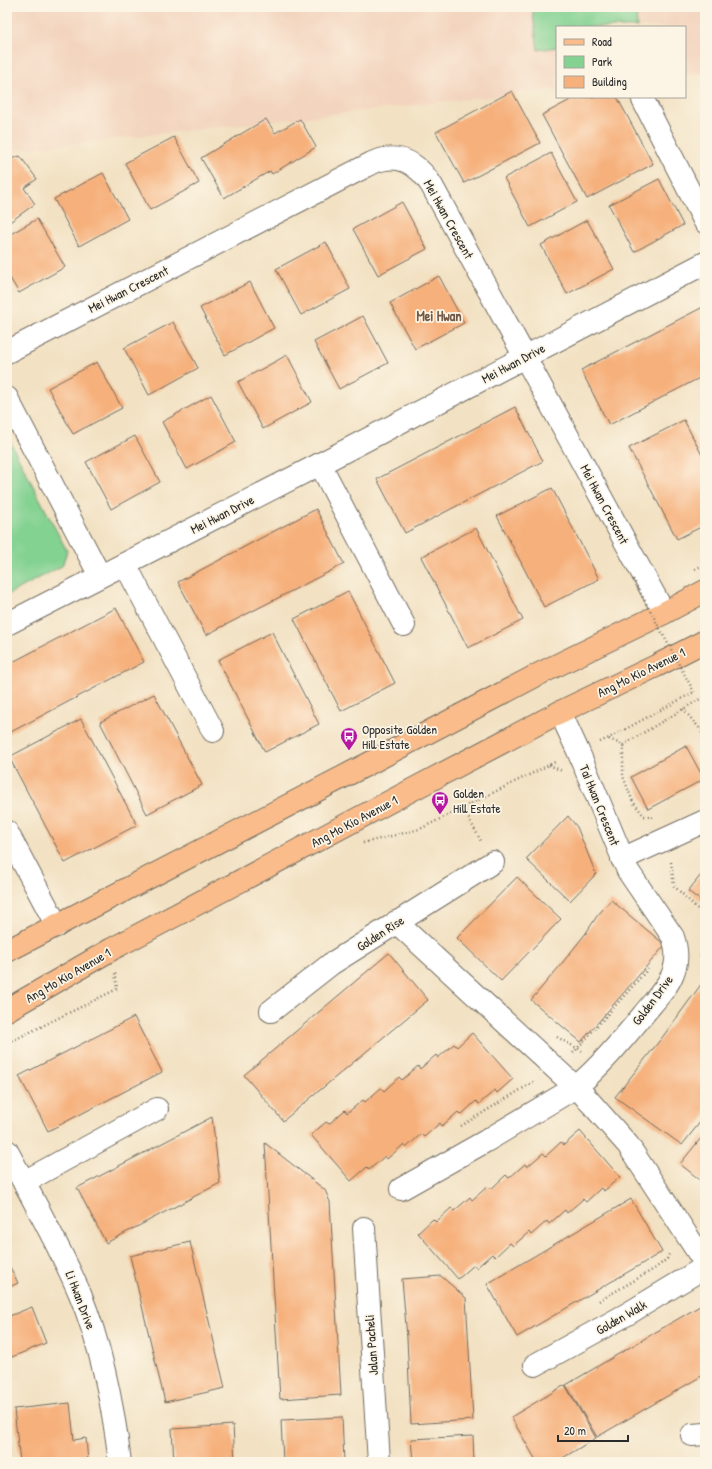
<svg xmlns="http://www.w3.org/2000/svg" width="712" height="1469" viewBox="0 0 712 1469" font-family="'Patrick Hand',sans-serif">
<rect width="100%" height="100%" fill="#fcf5e5"/>
<filter id="ink" filterUnits="userSpaceOnUse"><feTurbulence type="fractalNoise" baseFrequency=".025" numOctaves="2"/><feDisplacementMap in="SourceGraphic" scale="8" xChannelSelector="R" yChannelSelector="G"/><feConvolveMatrix kernelMatrix="1 2 1 2 8 2 1 2 1" color-interpolation-filters="sRGB"/></filter>
<filter id="wash" filterUnits="userSpaceOnUse"><feTurbulence type="fractalNoise" baseFrequency=".012" numOctaves="4" result="noise"/><feDisplacementMap in="SourceGraphic" scale="16" xChannelSelector="R" yChannelSelector="G"/><feGaussianBlur stdDeviation="0.9" result="paint"/><feColorMatrix in="noise" values="0 0 0 0 0 0 0 0 0 0 0 0 0 0 0 0 0 1.4 0 .05"/><feComposite in="paint" operator="in"/></filter>
<g filter="url(#wash)">
<rect width="100%" height="100%" fill="#f2e1c2"/>
<path fill="#f3d4be" d="M7,7H703L705,9V73L685,75V27H557V89L7,151Z"/>
<g fill="#83d292" stroke="#577e5e">
<path d="M532,7H636L637,27H557V47L538,50Z"/>
<path d="M7,436L67,551L62,566L7,595Z"/>
</g>
<g id="blocks">
<g fill="#f6b07b">
<path d="M512,91L540,143L464,183L436,132Z"/>
<path d="M576,97H617L653,164L587,199L542,115Z"/>
<path d="M266,119L275,133L300,119L316,147L272,174L270,171L224,198L201,158Z"/>
<path d="M174,137L199,183L150,210L125,163Z"/>
<path d="M551,153L577,202L530,227L504,178Z"/>
<path d="M20,156L37,179L24,188L35,204L7,224V160Z"/>
<path d="M103,173L128,219L79,246L54,199Z"/>
<path d="M659,179L683,225L634,252L609,205Z"/>
<path d="M402,202L427,249L378,275L353,229Z"/>
<path d="M37,219L65,267L19,293L7,273V236Z"/>
<path d="M587,220L614,269L567,294L541,245Z"/>
<path d="M326,242L350,289L301,315L276,269Z"/>
<path d="M439,276L464,323L415,349L390,303Z"/>
<path d="M250,282L274,328L225,355L200,308Z"/>
<path d="M705,306V375L609,425L581,370Z"/>
<path d="M363,316L388,363L339,389L314,342Z"/>
<path d="M173,322L198,368L149,395L124,348Z"/>
<path d="M287,355L312,402L263,429L238,382Z"/>
<path d="M97,362L122,408L73,434L48,388Z"/>
<path d="M211,395L236,442L187,469L162,422Z"/>
<path d="M515,407L543,461L405,533L377,479Z"/>
<path d="M684,420L705,461V525L677,539L629,448Z"/>
<path d="M135,436L160,482L111,509L86,462Z"/>
<path d="M552,488L599,579L544,607L497,516Z"/>
<path d="M316,509L344,564L206,635L178,582Z"/>
<path d="M476,528L523,620L468,648L421,557Z"/>
<path d="M348,591L395,683L341,711L294,619Z"/>
<path d="M116,608L144,662L7,734V665Z"/>
<path d="M272,632L319,724L265,752L218,660Z"/>
<path d="M154,694L202,785L147,814L100,722Z"/>
<path d="M81,719L137,825L65,863L9,757Z"/>
<path d="M686,746L704,779L648,809L631,777Z"/>
<path d="M568,816L577,827L596,874L570,901L526,859Z"/>
<path d="M705,870V904L688,891Z"/>
<path d="M517,877L561,919L501,981L457,938Z"/>
<path d="M611,900L665,945L581,1042L531,1000L559,967L586,933L597,916Z"/>
<path d="M389,953L428,1000L283,1121L244,1075Z"/>
<path d="M705,979V1116L682,1145L615,1097L664,1035Z"/>
<path d="M134,1017L162,1072L48,1131L19,1076Z"/>
<path d="M472,1033L513,1079L497,1093L495,1090L479,1104L476,1101L461,1115L458,1112L442,1126L440,1123L424,1137L421,1134L406,1148L403,1145L387,1159L385,1156L369,1170L367,1167L351,1181L311,1135L326,1122L329,1124L345,1110L347,1113L363,1100L365,1102L381,1088L384,1091L399,1077L402,1080L418,1066L420,1069L436,1055L438,1058L454,1044L457,1047Z"/>
<path d="M212,1117L220,1183L106,1243L77,1188Z"/>
<path d="M580,1131L620,1177L604,1191L601,1188L586,1202L583,1199L567,1213L565,1210L549,1224L547,1221L531,1235L529,1232L513,1246L510,1243L495,1257L492,1254L476,1268L474,1265L458,1279L418,1233L433,1219L436,1222L451,1208L454,1211L470,1197L472,1200L488,1186L491,1189L506,1175L509,1178L525,1164L527,1167L543,1153L546,1156L561,1142L564,1145Z"/>
<path d="M705,1133V1184L680,1164Z"/>
<path d="M265,1143L325,1190L330,1202L341,1395L280,1399Z"/>
<path d="M631,1199L662,1252L517,1337L487,1284Z"/>
<path d="M190,1242L225,1388L165,1402L130,1256Z"/>
<path d="M7,1261L18,1283L7,1288Z"/>
<path d="M441,1276L466,1298L473,1420L411,1424L407,1338L402,1279Z"/>
<path d="M705,1303V1374L597,1437L566,1385Z"/>
<path d="M32,1307L46,1343L7,1359V1317Z"/>
<path d="M565,1385L596,1438L556,1462H537L511,1417Z"/>
<path d="M70,1403L74,1440L86,1438L88,1462H20L14,1409Z"/>
<path d="M342,1417L344,1462H283L281,1420Z"/>
<path d="M233,1425L235,1462H174L172,1429Z"/>
<path d="M473,1436L474,1462H413L411,1439Z"/>
<path d="M705,1459V1462H687V1461Z"/>
</g>
</g>
</g>
<g filter="url(#ink)">
<use href="#blocks" fill-opacity="0" stroke="#716b60" stroke-width="1"/>
<g fill="none" stroke-linecap="round" stroke-linejoin="round">
<g stroke="#716b60" stroke-width="24">
<g id="minor">
<path d="M643,100L705,222"/>
<path d="M7,352L372,163C398,152 417,162 432,186L664,613"/>
<path d="M7,398L100,576"/>
<path d="M320,464L404,625"/>
<path d="M125,564L213,731"/>
<path d="M7,624L320,464L705,263"/>
<path d="M7,832L57,926"/>
<path d="M622,859L705,821"/>
<path d="M396,922L582,1093L628,1145L705,1263"/>
<path d="M271,1011L331,964L493,862"/>
<path d="M7,1151C32,1198 59,1245 80,1294C102,1348 113,1405 120,1462"/>
<path d="M24,1182L157,1109"/>
<path d="M401,1189L486,1141L576,1087C601,1066 622,1040 643,1015C653,1002 667,989 673,973C678,961 677,949 673,937L628,871L578,751L560,712"/>
<path d="M364,1228L379,1462"/>
<path d="M535,1365L629,1313L705,1267"/>
<path d="M692,1435L705,1434"/>
</g>
</g>
<g stroke="#716b60" stroke-width="24">
<g id="major">
<path d="M7,951L368,764L539,674L664,613L705,591"/>
<path d="M7,1010L112,949L423,784L560,712L656,666L705,641"/>
</g>
</g>
<g stroke="#716b60" stroke-width="2.5" stroke-dasharray="1 3" stroke-linecap="butt">
<path d="M695,569L705,564"/>
<path d="M683,709L701,730"/>
<path d="M705,726L701,730L705,743"/>
<path d="M609,739L623,745V776L633,802L644,816L655,818"/>
<path d="M600,742L609,738L694,692"/>
<path d="M623,745L705,696"/>
<path d="M549,765L562,771"/>
<path d="M463,808L482,843"/>
<path d="M363,843L420,829L557,761"/>
<path d="M671,862L674,886L705,916"/>
<path d="M700,956L705,946"/>
<path d="M557,1037L582,1051"/>
<path d="M12,1041L117,989L115,973"/>
<path d="M573,1053L648,969"/>
<path d="M461,1126L535,1081"/>
<path d="M599,1301L654,1269L667,1259L670,1252"/>
</g>
<use href="#minor" stroke="#fff" stroke-width="22"/>
<use href="#major" stroke="#f9bc8a" stroke-width="22"/>
<path stroke="#716b60" stroke-width="2.5" stroke-dasharray="1 3" stroke-linecap="butt" d="M633,579L694,692"/>
</g>
</g>
<defs>
<g id="bus-pin" transform="scale(0.9)"><path d="M0 17L-7.5 6A9.5 9.5 0 1 1 7.5 6Z" fill="#b5179e" stroke="#fcf5e5"/><path d="M-5-6H5V4H4V6H2V4H-2V6H-4V4H-5ZM-3.5-4V0h7V-4ZM-3.5 1.2v1.5H-2V1.2ZM2 1.2v1.5H3.5V1.2Z" fill="#fff"/></g>
</defs>
<g fill-rule="evenodd">
<use href="#bus-pin" x="349" y="736"/>
<use href="#bus-pin" x="440" y="800"/>
</g>
<g text-anchor="middle" dominant-baseline="central" stroke-width="3.5" stroke-linejoin="round" paint-order="stroke">
<g font-size="13" fill="#2b2b2b" stroke="#fcf5e5">
<text transform="translate(449 219) rotate(61)">Mei Hwan Crescent</text>
<text transform="translate(128 289) rotate(-27)">Mei Hwan Crescent</text>
<text transform="translate(513 363) rotate(-28)">Mei Hwan Drive</text>
<text transform="translate(605 504) rotate(62)">Mei Hwan Crescent</text>
<text transform="translate(222 514) rotate(-27)">Mei Hwan Drive</text>
<text transform="translate(641 672) rotate(-26)">Ang Mo Kio Avenue 1</text>
<text transform="translate(600 805) rotate(68)">Tai Hwan Crescent</text>
<text transform="translate(354 821) rotate(-28)">Ang Mo Kio Avenue 1</text>
<text transform="translate(380 933) rotate(-33)">Golden Rise</text>
<text transform="translate(68 975) rotate(-30)">Ang Mo Kio Avenue 1</text>
<text transform="translate(652 1000) rotate(-53)">Golden Drive</text>
<text transform="translate(81 1300) rotate(69)">Li Hwan Drive</text>
<text transform="translate(621 1317) rotate(-30)">Golden Walk</text>
<text transform="translate(371 1345) rotate(-94)">Jalan Pacheli</text>
</g>
<g font-size="13" fill="#2b2b2b" stroke="#fcf5e5" text-anchor="start">
<text x="362" y="729">Opposite Golden<tspan x="362" dy="15">Hill Estate</tspan></text>
<text x="453" y="793">Golden<tspan x="453" dy="15">Hill Estate</tspan></text>
</g>
<g font-size="14" font-weight="bold" fill="#725a47" stroke="#fcf5e5">
<text x="439" y="315">Mei Hwan</text>
</g>
</g>
<rect width="712" height="1469" fill="none" stroke="#fcf5e5" stroke-width="24"/>
<rect x="556" y="26" width="130" height="72" fill="#fcf5e5" stroke="#a8a49b"/>
<rect x="564" y="39" width="20" height="6" fill="#f9bc8a" stroke="#a8a49b"/>
<text x="592" y="46" font-size="12" fill="#2b2b2b">Road</text>
<rect x="564" y="56" width="20" height="12" fill="#83d292" stroke="#a8a49b"/>
<text x="592" y="66" font-size="12" fill="#2b2b2b">Park</text>
<rect x="564" y="76" width="20" height="12" fill="#f6b07b" stroke="#a8a49b"/>
<text x="592" y="86" font-size="12" fill="#2b2b2b">Building</text>
<path d="M558 1435v6h70v-6" fill="none" stroke="#2b2b2b" stroke-width="2"/>
<text x="564" y="1435" font-size="12" fill="#2b2b2b" stroke="#fcf5e5" stroke-width="3" paint-order="stroke">20 m</text>
</svg>
